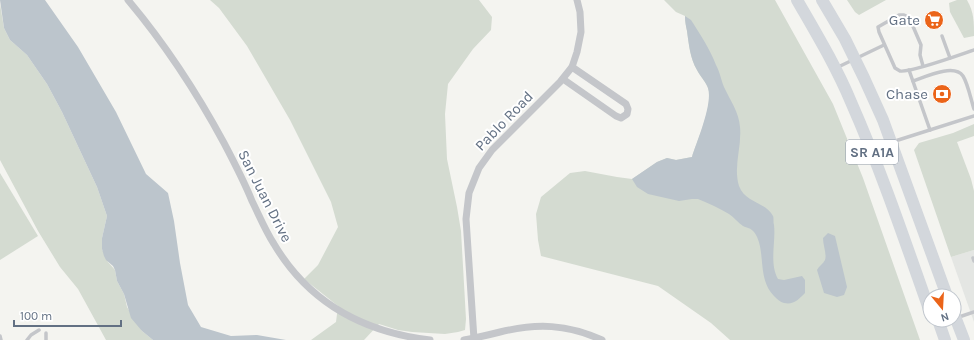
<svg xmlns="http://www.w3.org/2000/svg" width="974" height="340" viewBox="0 0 974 340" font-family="Karla,sans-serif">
<rect width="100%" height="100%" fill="#f4f4f0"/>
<path fill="#e4e6e3" d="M974,250V322L951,257Z"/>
<g fill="#d4dbd1">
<path d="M210,0H479L492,17L491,30L473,49L448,84L445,114L447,159L457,207L461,231L466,319L465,330L458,332L445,334L412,332L398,330L379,324L364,340H311L336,322L338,306L304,279L318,265L338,227L331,202L290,120L247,46L219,8Z"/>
<path d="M664,0H775L833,104L863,178L920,340H730L711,323L658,286L541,256L538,240L536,214L541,197L570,173L585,171L617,177L632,179L657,162L667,158L676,160L692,157C697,141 714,104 708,88C706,82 700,76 697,70C690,58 689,45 687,31C686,26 685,22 685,16L676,12Z"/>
<path d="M847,0H886L859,15L855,12Z"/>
<path d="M957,0H967C974,12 974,22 974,36L964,38L950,12L949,3Z"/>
<path d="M0,4L4,28L10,40L27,55L47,84L62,112L97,187L107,216L102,238V249L108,262L115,270L117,281L124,294L127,307L142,331L153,340H106L78,289L60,267L38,231L0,160Z"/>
<path d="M974,124V136L957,142L971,179L974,191V250L951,257L914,150L919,143L953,133Z"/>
<path d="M0,173L38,236L0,260Z"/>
</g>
<g fill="#bcc5cc">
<path d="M0,0H45L78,47L116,112L146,174L168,193L174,221L180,263L188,305L201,327L231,336L257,335L286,340H153L142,331L131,318L124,294L117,281L115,270L113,266L106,260L104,256L102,249V238L107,216L97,187L62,112L47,84L27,55L10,40L4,28Z"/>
<path d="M685,16L691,20C700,34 710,49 716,65C720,72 721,80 724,87C730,100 739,112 740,127C742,147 733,166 739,186C745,203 766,202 773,216C774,218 773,222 774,225C776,242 769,263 778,279L784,280L802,276L805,280V293C799,299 794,305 784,303C780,302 777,299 774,296C756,278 767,249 754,232C751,228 747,228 743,226C738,223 734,217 729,214C719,208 708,203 698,199H692L679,201L648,194L637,187L632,179L657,162L667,158L676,160L692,157C697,141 713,104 708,88C706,82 700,76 697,70C690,58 689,45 687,31C686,26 685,22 685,16Z"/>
<path d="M828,233L835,236L847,287L844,295L837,297L824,293L817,270C819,266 823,264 825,260C827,254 823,246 823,238Z"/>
</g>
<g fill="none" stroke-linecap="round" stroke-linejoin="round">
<g stroke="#c4c6ca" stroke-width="3.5">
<path d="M942,36L950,58"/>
<path d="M923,66L920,55L921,45L909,17L904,15H899L878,27L879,32L895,68C895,68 900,71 900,71C910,73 962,54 974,50"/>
<path d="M836,68L884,45"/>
<path d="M909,70L930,130"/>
<path d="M913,81C925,77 954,63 963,76C968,84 971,100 974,109"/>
<path d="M892,142L974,116"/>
<path d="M973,258L974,261"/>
<path d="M959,317L974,312"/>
<path d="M46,333V340"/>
<path d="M0,336L1,340"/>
<path d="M27,340L31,335L39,330"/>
</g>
<g stroke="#c4c6ca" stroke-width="7">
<path d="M128,0C165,44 197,93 224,143C234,162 244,181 252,201C259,215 265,230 274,244C309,303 363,332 430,340"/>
<path d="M563,79L616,116L621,118L627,114L628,109L626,104L572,67"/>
<path d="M464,340C476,338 488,335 500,332C537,323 567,324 602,340"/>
<path d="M473,340L474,339L466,219L469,193L479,168L492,150L560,82L572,67L577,52L581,32L580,12L577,0"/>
</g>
<g stroke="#d3d7dc" stroke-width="12">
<path d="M797,0C816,33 836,66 851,102C881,170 905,241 930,312"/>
<path d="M822,0L845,39L864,78L883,120L947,296"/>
<path d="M954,314L964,340"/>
<path d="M938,320L945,340"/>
</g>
</g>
<defs>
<g id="supermarket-disc" transform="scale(1)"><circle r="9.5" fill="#eb6419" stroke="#fff"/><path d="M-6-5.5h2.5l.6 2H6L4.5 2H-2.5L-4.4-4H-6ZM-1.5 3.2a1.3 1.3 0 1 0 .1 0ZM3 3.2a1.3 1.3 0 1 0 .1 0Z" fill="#fff"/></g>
<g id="bank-disc" transform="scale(1)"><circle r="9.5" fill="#eb6419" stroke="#fff"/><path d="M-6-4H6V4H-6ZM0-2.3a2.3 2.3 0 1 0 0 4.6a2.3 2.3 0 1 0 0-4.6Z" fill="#fff"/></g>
</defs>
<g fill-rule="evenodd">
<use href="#supermarket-disc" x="934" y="20"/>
<use href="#bank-disc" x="942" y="94"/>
</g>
<g text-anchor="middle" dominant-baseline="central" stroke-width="4" stroke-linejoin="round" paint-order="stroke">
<rect fill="#fff" stroke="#919ba8" stroke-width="1" x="846" y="140" width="52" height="24" rx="3"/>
<g font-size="14" font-weight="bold" fill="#627083">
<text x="872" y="152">SR A1A</text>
</g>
<g font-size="15" fill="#627083" stroke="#fff" text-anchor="end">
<text x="920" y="20">Gate</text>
<text x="928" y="94">Chase</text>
</g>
<g font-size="15" fill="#627083" stroke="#fff">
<text transform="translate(504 121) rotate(-46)">Pablo Road</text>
<text transform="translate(265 196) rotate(63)">San Juan Drive</text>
</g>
</g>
<g transform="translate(942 308) rotate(162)"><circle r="19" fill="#ffffff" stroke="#c0c6cd"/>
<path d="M0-3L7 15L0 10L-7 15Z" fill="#eb6419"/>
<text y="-6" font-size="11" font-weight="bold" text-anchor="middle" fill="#627083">N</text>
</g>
<path d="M14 320v6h107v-6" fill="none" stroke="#627083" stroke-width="2"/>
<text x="20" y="320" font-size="12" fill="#627083" stroke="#ffffff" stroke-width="3" paint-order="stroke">100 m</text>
</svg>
